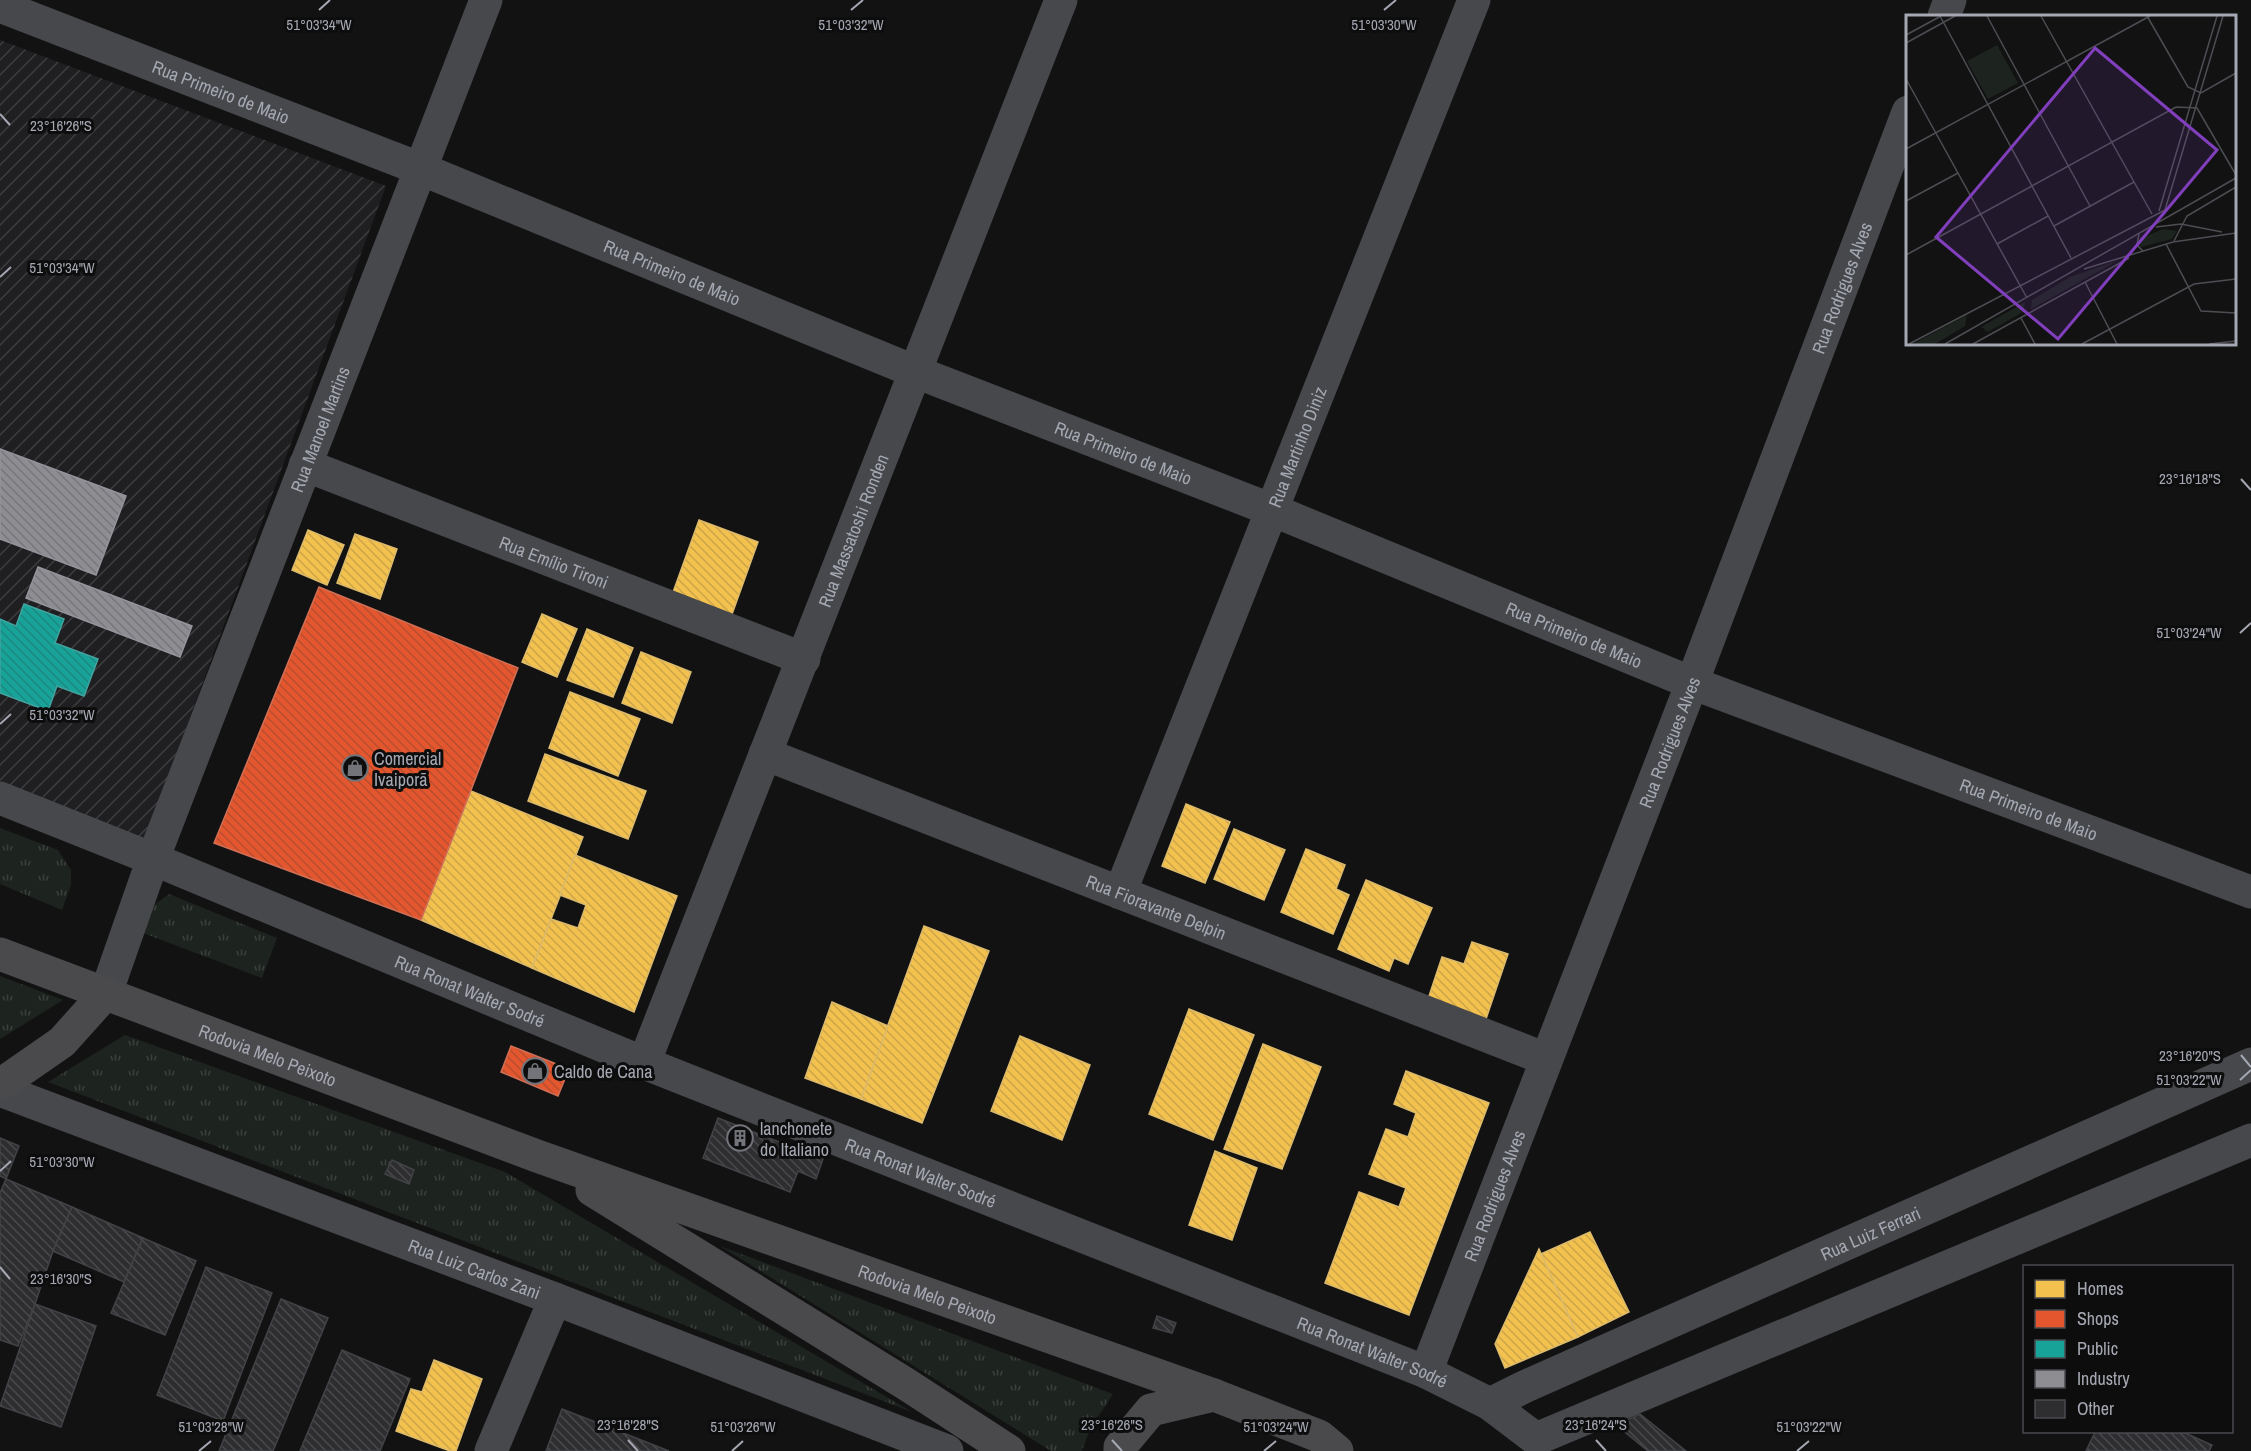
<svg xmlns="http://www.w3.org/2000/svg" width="2251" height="1451" viewBox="0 0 2251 1451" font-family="'Archivo Narrow',sans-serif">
<defs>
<pattern id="industrial-furrows" width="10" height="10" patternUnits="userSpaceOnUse" patternTransform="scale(1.5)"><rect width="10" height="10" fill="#1f1f21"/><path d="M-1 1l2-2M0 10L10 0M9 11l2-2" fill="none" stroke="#3d3d3f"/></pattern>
<pattern id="grass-tufts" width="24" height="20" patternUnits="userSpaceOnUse" patternTransform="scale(1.5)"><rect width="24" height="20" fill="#1d231e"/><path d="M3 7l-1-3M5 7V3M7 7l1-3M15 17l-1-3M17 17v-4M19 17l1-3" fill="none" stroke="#3b403c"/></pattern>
<pattern id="homes-back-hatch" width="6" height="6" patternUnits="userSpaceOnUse" patternTransform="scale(1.5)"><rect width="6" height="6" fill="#f2c14e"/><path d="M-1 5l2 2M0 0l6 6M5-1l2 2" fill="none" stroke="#cca449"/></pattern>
<pattern id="shops-back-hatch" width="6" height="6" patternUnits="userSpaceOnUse" patternTransform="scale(1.5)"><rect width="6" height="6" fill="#e4572e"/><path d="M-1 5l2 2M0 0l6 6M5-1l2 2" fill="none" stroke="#b84e30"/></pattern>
<pattern id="public-back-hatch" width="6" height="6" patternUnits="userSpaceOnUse" patternTransform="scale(1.5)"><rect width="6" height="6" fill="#17a398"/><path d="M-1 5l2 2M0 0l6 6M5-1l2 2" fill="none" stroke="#1e877f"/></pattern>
<pattern id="industry-back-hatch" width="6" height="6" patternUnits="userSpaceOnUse" patternTransform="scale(1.5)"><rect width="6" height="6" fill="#8d8d92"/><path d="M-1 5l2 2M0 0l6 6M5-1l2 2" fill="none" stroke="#76767b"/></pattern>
<pattern id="building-back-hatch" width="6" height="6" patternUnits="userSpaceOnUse" patternTransform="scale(1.5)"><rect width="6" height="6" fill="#2e2e30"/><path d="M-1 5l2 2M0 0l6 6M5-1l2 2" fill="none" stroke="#49494c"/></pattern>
</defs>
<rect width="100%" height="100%" fill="#121213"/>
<path fill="url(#industrial-furrows)" d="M0,40L386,186L144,842L0,787Z"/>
<g fill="url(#grass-tufts)">
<path d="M0,828L58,850L71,870V885L62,910L0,884Z"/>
<path d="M169,894L277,938L262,978L143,933L150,908Z"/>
<path d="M0,976L63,1000L0,1039Z"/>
<path d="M125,1035L505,1172L912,1412L48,1082Z"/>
<path d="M720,1246L1113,1394L1090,1429L1082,1451H1051Z"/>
</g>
<g fill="url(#homes-back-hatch)" stroke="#dbba6c" stroke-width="1.5">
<path d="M699,520L758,542L731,617L672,595Z"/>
<path d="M308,530L344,545L327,585L292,570Z"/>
<path d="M355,534L397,549L380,599L337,583Z"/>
<path d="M542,614L577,629L557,677L522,662Z"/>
<path d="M587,629L633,648L613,697L567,680Z"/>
<path d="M641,652L691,672L672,723L622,703Z"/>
<path d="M570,692L640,719L618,776L549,748Z"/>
<path d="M545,754L646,791L628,839L528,801Z"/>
<path d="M471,791L583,837L532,968L421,920Z"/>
<path d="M1186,804L1230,822L1205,883L1162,866Z"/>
<path d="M1234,829L1285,850L1264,900L1214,879Z"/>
<path d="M1306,849L1345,865L1336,889L1349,895L1333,934L1281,912Z"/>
<path d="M575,855L677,896L634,1012L532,968L551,919L578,928L586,905L560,895Z"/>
<path d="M1366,880L1432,908L1408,964L1394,958L1389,971L1338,949Z"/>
<path d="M924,926L989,951L922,1123L861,1099Z"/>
<path d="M1472,942L1508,954L1486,1019L1428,999L1442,957L1464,964Z"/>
<path d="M832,1002L888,1026L861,1099L805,1078Z"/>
<path d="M1189,1009L1254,1035L1213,1140L1149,1114Z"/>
<path d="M1020,1036L1090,1065L1062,1140L991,1111Z"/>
<path d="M1263,1044L1321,1067L1282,1169L1224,1149Z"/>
<path d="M1406,1071L1489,1103L1409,1315L1325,1283L1359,1192L1399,1207L1406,1188L1369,1174L1386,1129L1408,1137L1416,1113L1394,1104Z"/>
<path d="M1215,1151L1257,1168L1232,1240L1189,1225Z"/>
<path d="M1590,1232L1629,1312L1578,1337L1541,1254Z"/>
<path d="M1539,1249L1578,1337L1505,1368L1495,1344Z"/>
<path d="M434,1360L482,1379L456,1451H450L396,1431L411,1389L422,1392Z"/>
</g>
<g fill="url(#shops-back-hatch)" stroke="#d16f56" stroke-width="1.5">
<path d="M319,587L518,668L421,920L214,843Z"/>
<path d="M511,1046L569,1069L558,1096L501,1072Z"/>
</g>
<path fill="url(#public-back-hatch)" stroke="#42a4a0" stroke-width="1.5" d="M24,604L64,619L55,643L98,659L84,696L57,686L48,711L0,693V619L16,626Z"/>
<g fill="url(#industry-back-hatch)" stroke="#94959c" stroke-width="1.5">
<path d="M0,449L126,496L96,575L0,539Z"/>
<path d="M38,567L192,626L180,657L26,598Z"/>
</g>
<g fill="url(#building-back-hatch)" stroke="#424346" stroke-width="1.5">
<path d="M718,1118L823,1159L816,1179L798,1171L790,1192L703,1158Z"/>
<path d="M0,1138L19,1146L6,1179L0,1176Z"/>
<path d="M392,1160L414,1170L409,1184L385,1174Z"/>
<path d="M6,1179L72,1207L53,1251L35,1304L18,1346L0,1340V1193Z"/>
<path d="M72,1207L143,1238L124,1282L53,1251Z"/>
<path d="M143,1238L196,1261L165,1335L111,1313Z"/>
<path d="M206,1267L272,1293L223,1421L157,1395Z"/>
<path d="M281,1299L328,1318L273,1451H219Z"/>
<path d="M35,1304L96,1326L61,1427L0,1406Z"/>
<path d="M1157,1316L1176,1323L1172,1333L1153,1328Z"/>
<path d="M342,1350L410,1379L380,1451H300Z"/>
<path d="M562,1409L669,1451H546Z"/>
<path d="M1640,1414L1686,1451H1648L1616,1425Z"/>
<path d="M2095,1432H2183L2212,1445L2209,1451H2086Z"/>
</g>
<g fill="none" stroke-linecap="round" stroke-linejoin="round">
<g stroke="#47484b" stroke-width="33">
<path id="s1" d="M0,6L421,169L916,372L1272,510L1692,683L2251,892"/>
<path d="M1944,16L1950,0"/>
<path id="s2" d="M305,465L804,659"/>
<path id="s3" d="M765,754L1546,1059"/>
<path id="s4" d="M0,798L153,859L644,1063L1426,1372L1490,1404L1536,1439"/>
<path id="s5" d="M1120,893L1474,0"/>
<path id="s6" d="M106,993L153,859L486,0"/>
<path id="s7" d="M644,1063L1061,0"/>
<path id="s8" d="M0,1090L555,1299L947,1451"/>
<path id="s9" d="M1426,1372L1692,683L1908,112"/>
<path id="s10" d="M1490,1404L1524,1387L2251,1064"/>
<path d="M1536,1439L2251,1140"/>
<path d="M491,1451L555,1299"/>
</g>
<g stroke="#4a4a4d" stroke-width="33">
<path id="s11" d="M0,954L537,1156L1214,1395L1319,1436L1337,1451"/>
<path d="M0,1085L62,1042L106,993"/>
<path d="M592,1190L906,1384L1009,1451"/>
<path d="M1120,1451V1447L1151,1410L1214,1395"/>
</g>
</g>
<path fill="none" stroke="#a5a8b2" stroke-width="2" d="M319,10L330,0M851,10L863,0M1384,10L1396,0M0,114L10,125M0,277L11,267M2241,479L2251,490M2240,633L2251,623M0,724L11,714M2241,1055L2251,1067M2240,1080L2251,1070M0,1171L11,1161M0,1267L10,1279M628,1440L638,1451M1112,1440L1122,1451M1596,1440L1606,1451M199,1451L211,1441M732,1451L743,1441M1264,1451L1276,1441M1797,1451L1809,1441"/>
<defs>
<g id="shop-ring" transform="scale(1.35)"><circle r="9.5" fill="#0d0d0e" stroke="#72747a" stroke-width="1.5"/><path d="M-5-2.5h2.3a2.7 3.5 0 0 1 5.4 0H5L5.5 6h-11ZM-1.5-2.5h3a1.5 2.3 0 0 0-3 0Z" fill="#72747a"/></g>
<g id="building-ring" transform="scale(1.35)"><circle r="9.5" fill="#0d0d0e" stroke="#72747a" stroke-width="1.5"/><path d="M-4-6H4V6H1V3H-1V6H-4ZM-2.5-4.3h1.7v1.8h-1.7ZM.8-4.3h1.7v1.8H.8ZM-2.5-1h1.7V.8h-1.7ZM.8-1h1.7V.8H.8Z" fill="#72747a"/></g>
</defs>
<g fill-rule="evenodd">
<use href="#shop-ring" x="355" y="768"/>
<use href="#shop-ring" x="535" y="1071"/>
<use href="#building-ring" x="740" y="1138"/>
</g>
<g text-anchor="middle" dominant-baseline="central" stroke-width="6" stroke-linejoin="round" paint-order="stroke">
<g font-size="18" fill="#a5a8b2" stroke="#0d0d0e">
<text stroke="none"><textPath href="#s1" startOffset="237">Rua Primeiro de Maio</textPath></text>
<text stroke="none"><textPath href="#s1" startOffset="723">Rua Primeiro de Maio</textPath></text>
<text stroke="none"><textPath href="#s9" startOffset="1161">Rua Rodrigues Alves</textPath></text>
<text stroke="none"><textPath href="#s6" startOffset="603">Rua Manoel Martins</textPath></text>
<text stroke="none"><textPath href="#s5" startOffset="480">Rua Martinho Diniz</textPath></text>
<text stroke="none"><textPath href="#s1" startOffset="1209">Rua Primeiro de Maio</textPath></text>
<text stroke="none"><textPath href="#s7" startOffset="572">Rua Massatoshi Ronden</textPath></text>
<text stroke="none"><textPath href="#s2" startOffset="267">Rua Emílio Tironi</textPath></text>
<text stroke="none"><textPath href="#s1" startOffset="1695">Rua Primeiro de Maio</textPath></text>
<text stroke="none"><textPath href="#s9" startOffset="675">Rua Rodrigues Alves</textPath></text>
<text stroke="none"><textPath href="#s1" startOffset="2182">Rua Primeiro de Maio</textPath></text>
<text stroke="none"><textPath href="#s3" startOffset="420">Rua Fioravante Delpin</textPath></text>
<text stroke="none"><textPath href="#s4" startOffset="508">Rua Ronat Walter Sodré</textPath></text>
<text stroke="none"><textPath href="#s11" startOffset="286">Rodovia Melo Peixoto</textPath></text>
<text stroke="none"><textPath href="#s4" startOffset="994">Rua Ronat Walter Sodré</textPath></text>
<text stroke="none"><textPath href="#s9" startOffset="189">Rua Rodrigues Alves</textPath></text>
<text stroke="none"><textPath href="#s10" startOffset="417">Rua Luiz Ferrari</textPath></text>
<text stroke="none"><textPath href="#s8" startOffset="507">Rua Luiz Carlos Zani</textPath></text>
<text stroke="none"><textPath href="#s11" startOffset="988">Rodovia Melo Peixoto</textPath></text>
<text stroke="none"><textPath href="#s4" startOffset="1480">Rua Ronat Walter Sodré</textPath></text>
</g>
<g font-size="18" fill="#a5a8b2" stroke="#0d0d0e" text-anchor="start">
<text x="374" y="758">Comercial<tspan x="374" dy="21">Ivaiporã</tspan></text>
<text x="554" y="1071">Caldo de Cana</text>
<text x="760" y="1128">lanchonete<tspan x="760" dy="21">do Italiano</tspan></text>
</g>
</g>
<g transform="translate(1906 15)">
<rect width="330" height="330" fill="#121213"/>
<path d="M257,214L271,216L266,224L235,232L233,227L238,222ZM213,245L125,294L126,285L164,262ZM119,287L117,297L82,317L75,312ZM61,300L59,311L29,329H7Z" fill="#1d231e"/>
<path d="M91,30L112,68L82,84L61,46Z" fill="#1d231e"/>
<path fill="none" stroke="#4d4e53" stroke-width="1.5" d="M34,1L165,243M81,1L184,191M135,1L246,199M241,1L282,72L295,78L330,58M0,20L35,1M0,28L49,1M0,64L121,283M0,134L244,1M0,186L52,158M259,195L317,1M253,196L311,1M148,211L228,167M250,212L275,209L316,217M233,219L231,230L237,236M268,226L281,201L330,172M91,229L142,201M260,229L295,296L330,298M0,240L270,92L291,93L330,160M178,254L267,227L330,218M179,267L211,329M115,303L129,329M3,329L259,195M39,329L330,163M67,329L223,243M176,329L288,269L330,264M303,329L330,326"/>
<path fill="#813fbd" fill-opacity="0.15" stroke="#813fbd" stroke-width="3" d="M189,33L311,135L152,324L30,222Z"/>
<rect width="330" height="330" fill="none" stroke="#a5a8b2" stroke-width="3"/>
</g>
<g font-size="15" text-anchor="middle" fill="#a5a8b2" stroke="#0d0d0e" stroke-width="6" stroke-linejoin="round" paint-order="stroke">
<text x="319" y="30">51°03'34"W</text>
<text x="851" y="30">51°03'32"W</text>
<text x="1384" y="30">51°03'30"W</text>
<text x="61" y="131">23°16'26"S</text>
<text x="62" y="273">51°03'34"W</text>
<text x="2190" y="484">23°16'18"S</text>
<text x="2189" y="638">51°03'24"W</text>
<text x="62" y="720">51°03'32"W</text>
<text x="2190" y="1061">23°16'20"S</text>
<text x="2189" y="1085">51°03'22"W</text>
<text x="62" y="1167">51°03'30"W</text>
<text x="61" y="1284">23°16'30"S</text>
<text x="628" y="1430">23°16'28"S</text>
<text x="1112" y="1430">23°16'26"S</text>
<text x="1596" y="1430">23°16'24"S</text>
<text x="211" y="1432">51°03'28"W</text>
<text x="743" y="1432">51°03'26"W</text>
<text x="1276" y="1432">51°03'24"W</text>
<text x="1809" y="1432">51°03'22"W</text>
</g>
<rect x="2023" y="1265" width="210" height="168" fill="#0d0d0e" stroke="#4a4b50" stroke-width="1.5"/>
<rect x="2035" y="1280" width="30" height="18" fill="#f2c14e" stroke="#4a4b50" stroke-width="1.5"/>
<text x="2077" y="1295" font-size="18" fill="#a5a8b2">Homes</text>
<rect x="2035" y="1310" width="30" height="18" fill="#e4572e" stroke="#4a4b50" stroke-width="1.5"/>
<text x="2077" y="1325" font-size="18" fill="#a5a8b2">Shops</text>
<rect x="2035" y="1340" width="30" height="18" fill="#17a398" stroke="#4a4b50" stroke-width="1.5"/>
<text x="2077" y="1355" font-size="18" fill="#a5a8b2">Public</text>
<rect x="2035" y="1370" width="30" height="18" fill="#8d8d92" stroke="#4a4b50" stroke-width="1.5"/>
<text x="2077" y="1385" font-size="18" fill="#a5a8b2">Industry</text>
<rect x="2035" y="1400" width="30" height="18" fill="#2e2e30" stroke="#4a4b50" stroke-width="1.5"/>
<text x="2077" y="1415" font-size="18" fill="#a5a8b2">Other</text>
</svg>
